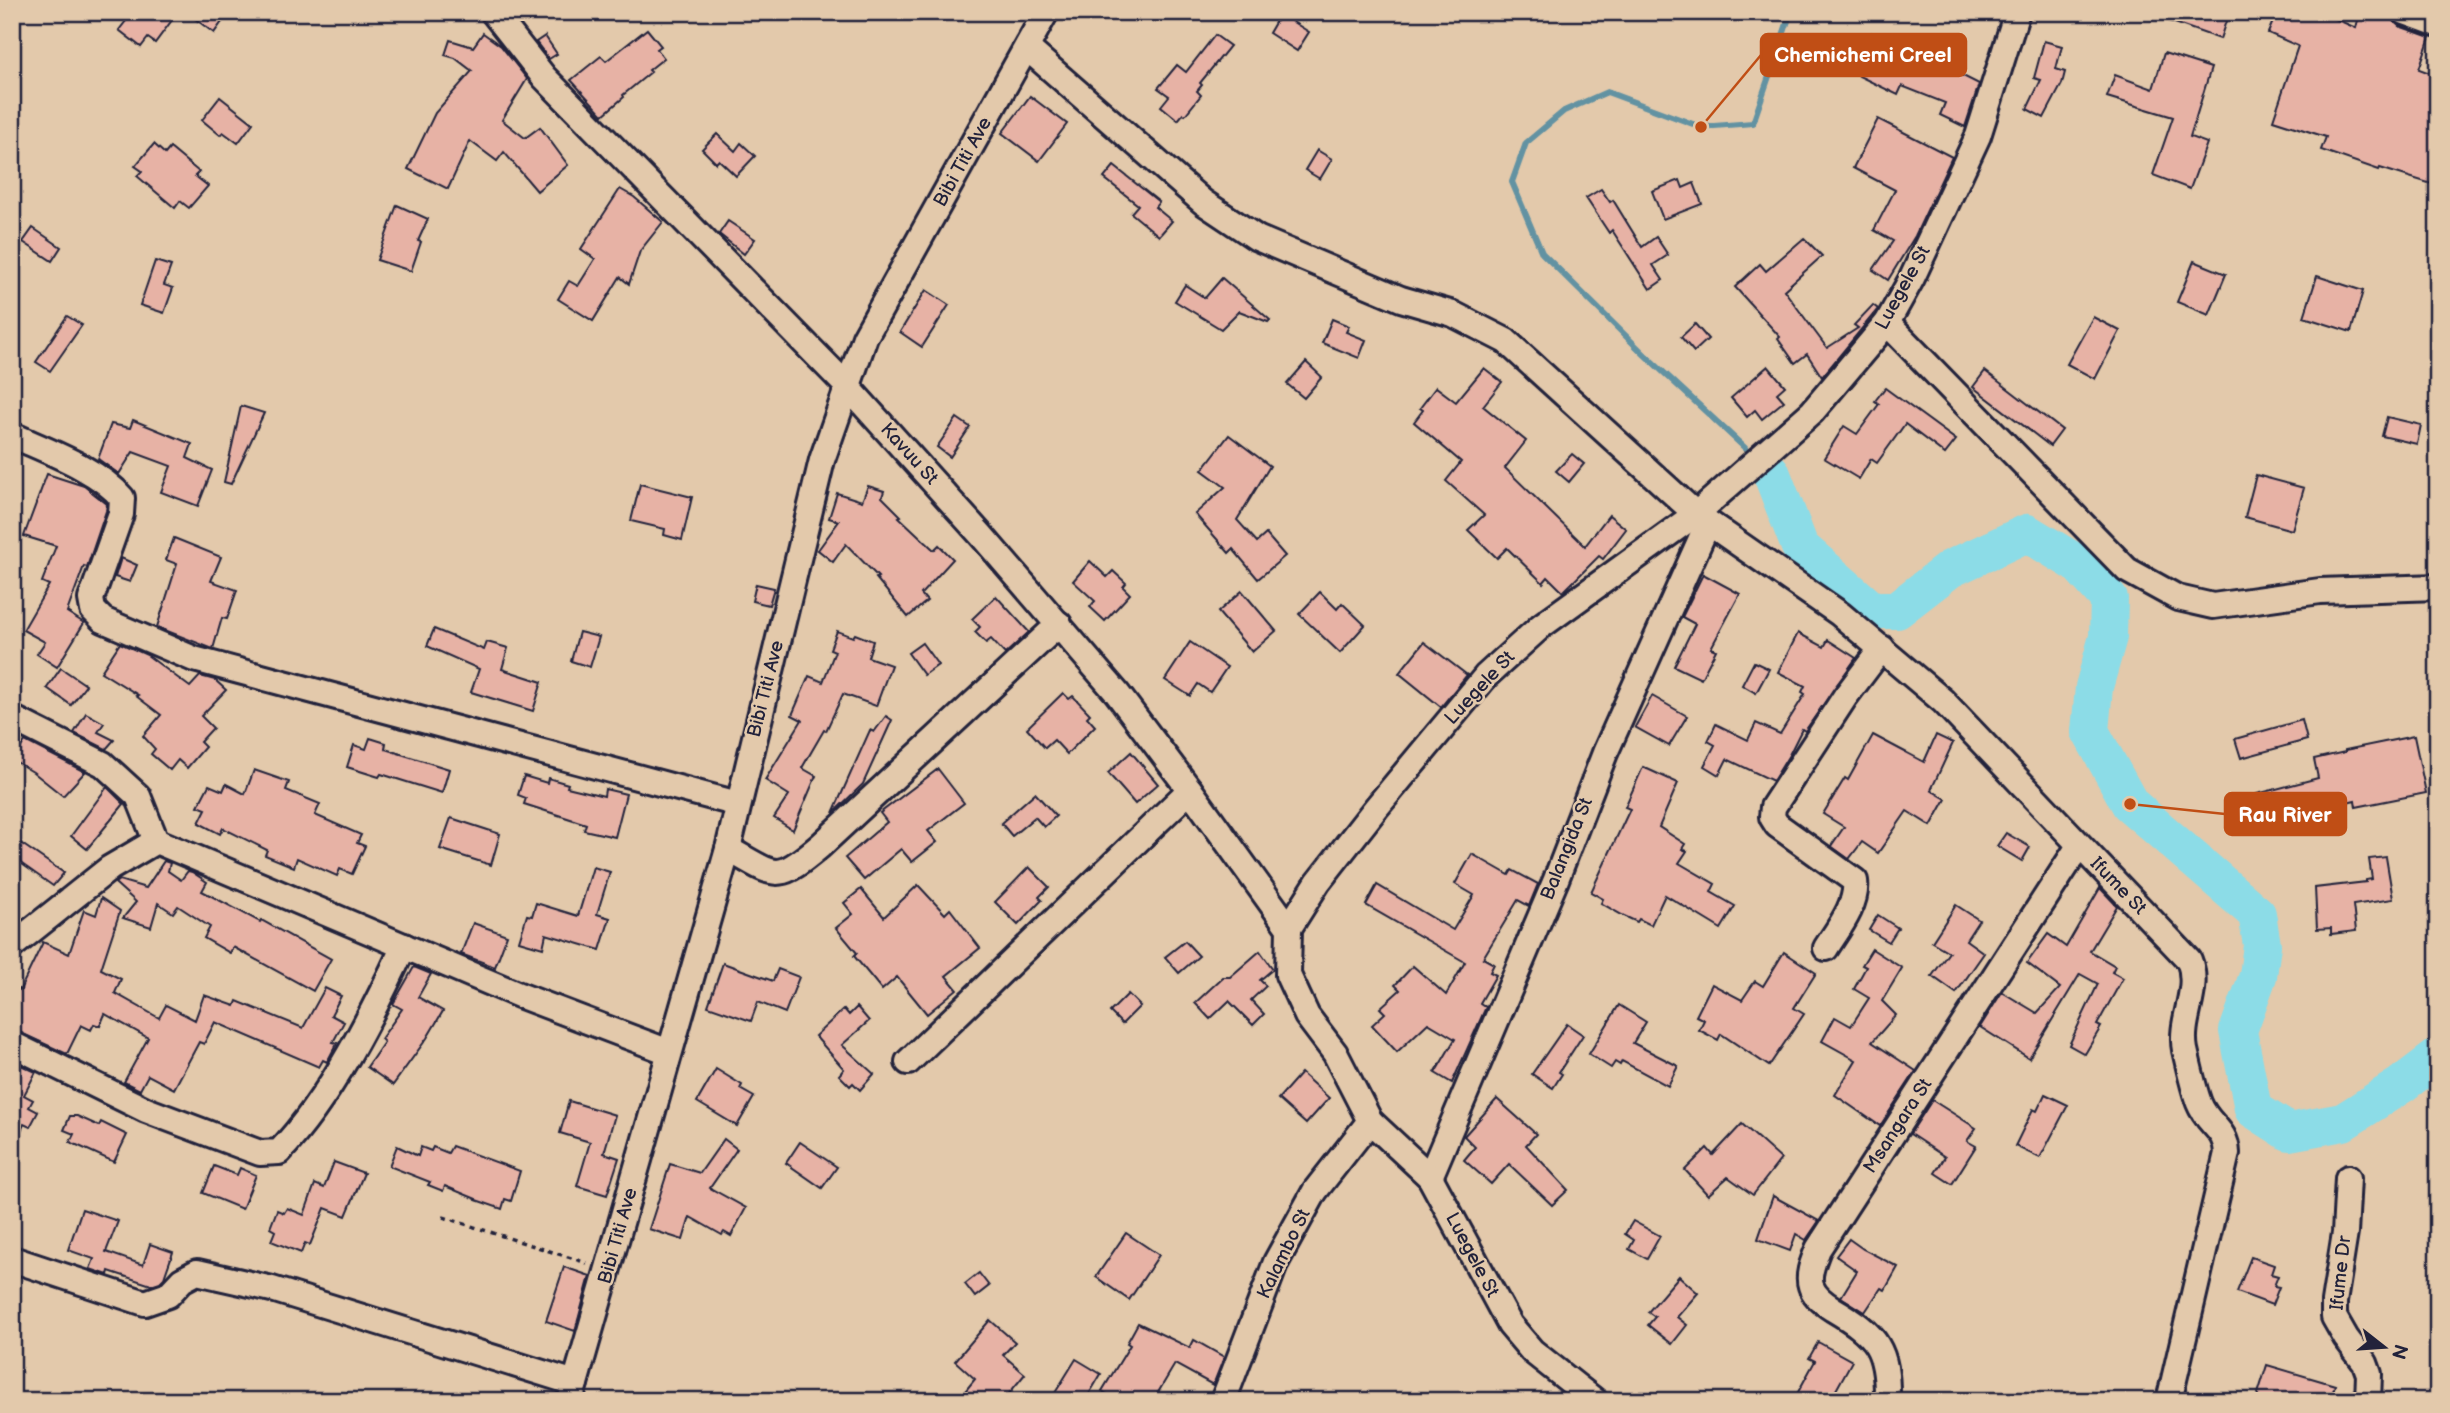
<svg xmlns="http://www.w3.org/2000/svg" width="2450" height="1413" viewBox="0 0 2450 1413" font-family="'Balsamiq Sans',sans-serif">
<rect width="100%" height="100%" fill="#e3c9ab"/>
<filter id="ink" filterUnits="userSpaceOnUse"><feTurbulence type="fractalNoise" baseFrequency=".0143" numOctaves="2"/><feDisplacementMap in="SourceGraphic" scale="14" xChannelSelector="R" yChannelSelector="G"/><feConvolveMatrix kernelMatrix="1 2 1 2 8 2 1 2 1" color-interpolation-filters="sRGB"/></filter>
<g filter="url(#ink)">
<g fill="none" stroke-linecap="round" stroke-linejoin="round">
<path stroke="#6292a2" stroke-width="6" d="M1745,448L1645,355L1542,253L1512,182L1526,143L1564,111L1607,92L1701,127L1753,123L1791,12"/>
<path stroke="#8cdce7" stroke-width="38" d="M1771,472L1800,547L1872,610H1897L1950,569L2027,533L2078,564L2109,599L2108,637L2094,687L2090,731L2130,804L2257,914L2262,945L2258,976L2238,1031L2253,1109L2289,1132L2343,1122L2401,1085L2438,1057"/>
</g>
<g fill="#e7b2a5" stroke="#22223b" stroke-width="2">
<path d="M133,12H178L155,43L148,38L141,47L119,30Z"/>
<path d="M186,12H229L214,33Z"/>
<path d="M2152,12H2229L2220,39L2152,15Z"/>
<path d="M2277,12H2320L2356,28L2360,12H2390L2393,21L2399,26L2430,37L2419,69L2438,76V186L2380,168L2379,170L2321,150L2326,137L2273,120L2298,46L2268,33Z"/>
<path d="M1280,14L1309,32L1297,51L1269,33Z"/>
<path d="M647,29L661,46L657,49L664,58L649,70L651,72L623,95L624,97L603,115L571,80L601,56L606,61Z"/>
<path d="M483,33L501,46L527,79L502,120L525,138L540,127L568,165L537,191L504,152L497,161L470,141L448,189L408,169L435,113L472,71L455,58L445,55L450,40L473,47Z"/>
<path d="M1872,33L1952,66L1951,70L1979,84L1965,127L1940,115L1945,103L1902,86L1898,95L1859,76L1867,56L1863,54Z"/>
<path d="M1215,35L1230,46L1200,83L1202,85L1197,91L1201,95L1185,115L1183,114L1178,120L1161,106L1169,96L1158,88L1177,65L1186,72Z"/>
<path d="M545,36L557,54L549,59L536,42Z"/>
<path d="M2044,41L2062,46L2056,69L2065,72L2062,84L2044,118L2027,109L2041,80L2034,78Z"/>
<path d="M2164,53L2211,68L2190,137L2207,143L2190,189L2153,175L2173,117L2107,97L2115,75L2153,89Z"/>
<path d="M1030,96L1067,124L1039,161L1002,133Z"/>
<path d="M220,97L253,123L238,143L223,132L220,135L202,120Z"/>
<path d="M1878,119L1952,157L1915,236L1888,280L1873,270L1893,241L1874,230L1895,190L1853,168Z"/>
<path d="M717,134L735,151L741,143L755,156L736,176L719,160L716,163L702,149Z"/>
<path d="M154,144L165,154L170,148L199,172L195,176L208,186L189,208L180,201L175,208L137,176L142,171L135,166Z"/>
<path d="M1317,150L1332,159L1320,179L1305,170Z"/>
<path d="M1114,166L1159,202L1155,207L1172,221L1159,236L1131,213L1138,205L1104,178Z"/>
<path d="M1680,180L1683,188L1694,183L1702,204L1663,219L1652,191Z"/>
<path d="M620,189L634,197L663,222L640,251L629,284L620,277L593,321L558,299L569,281L578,286L595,259L581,249Z"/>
<path d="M1601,189L1610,202L1613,200L1642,247L1656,237L1668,255L1653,265L1663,280L1650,289L1612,230L1609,233L1586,198Z"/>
<path d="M397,205L428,219L418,241L421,242L411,271L377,260Z"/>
<path d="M728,221L755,239L744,254L719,234Z"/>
<path d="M33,228L61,247L52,261L23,242Z"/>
<path d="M1804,238L1822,256L1784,290L1827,348L1858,328L1854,325L1873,305L1878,309L1822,377L1807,354L1795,363L1778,339L1780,337L1735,287L1760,264L1766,271Z"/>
<path d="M155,261L171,266L164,285L173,288L164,313L140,305Z"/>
<path d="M2194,261L2226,274L2209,315L2177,302Z"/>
<path d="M2317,276L2363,291L2351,332L2304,317Z"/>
<path d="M1222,278L1270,320L1268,322L1239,311L1221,329L1175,301L1185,285L1205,298Z"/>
<path d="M926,290L949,305L922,347L900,332Z"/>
<path d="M67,316L82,325L50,371L36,362Z"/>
<path d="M2093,317L2120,331L2095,379L2067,364Z"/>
<path d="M1332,319L1349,326L1346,332L1366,340L1359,358L1322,343Z"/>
<path d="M1695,324L1708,339L1694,352L1681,337Z"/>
<path d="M1306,362L1322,377L1304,398L1287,384Z"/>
<path d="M1768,366L1785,386L1777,393L1784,401L1762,419L1755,410L1747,417L1731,398Z"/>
<path d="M1484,368L1502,382L1483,406L1526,441L1505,468L1585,546L1609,515L1626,529L1603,559L1599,556L1563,592L1548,577L1543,583L1507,548L1497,558L1468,530L1484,515L1446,481L1461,462L1414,422L1423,410L1420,408L1436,387L1456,402Z"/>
<path d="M1985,371L2062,430L2050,446L1973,387Z"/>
<path d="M1885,388L1956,440L1945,454L1905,424L1877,463L1871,459L1859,479L1824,458L1844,426L1857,434L1879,404L1875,401Z"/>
<path d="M241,406L264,413L231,484L224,482Z"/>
<path d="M2387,417L2421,425L2417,444L2382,436Z"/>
<path d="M957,418L970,427L950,457L937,447Z"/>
<path d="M133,420L192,444L187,458L212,470L198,506L161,492L171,466L133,452L119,474L98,459L111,424L130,428Z"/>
<path d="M1229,435L1270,466L1237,520L1257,542L1266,534L1285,556L1258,579L1233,549L1229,553L1195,514L1225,487L1202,470Z"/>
<path d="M1572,454L1584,464L1569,482L1556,471Z"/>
<path d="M47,474L84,486L107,504L106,511L87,567L84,566L67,612L84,623L57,667L37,654L45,642L23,630L49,585L42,582L56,546L24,536Z"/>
<path d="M2256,475L2304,488L2292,530L2245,517Z"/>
<path d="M640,484L692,497L682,540L664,535L665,529L631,521Z"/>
<path d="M868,486L884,491L882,497L901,516L899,517L934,550L939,545L953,559L921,594L927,601L908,617L876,578L878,577L846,544L833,562L818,550L839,521L829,518L837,493L862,501Z"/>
<path d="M174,538L221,557L211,581L237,590L227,619L222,618L213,649L157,627L177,564L166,560Z"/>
<path d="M121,558L137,565L130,582L115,577Z"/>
<path d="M1090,561L1107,577L1113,571L1126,583L1123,587L1130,594L1105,621L1090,607L1095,601L1073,581Z"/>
<path d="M1703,574L1740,594L1711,648L1716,650L1701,679L1674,666L1695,624L1682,617Z"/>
<path d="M756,584L774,588L769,605L752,601Z"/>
<path d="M1242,591L1276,631L1252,652L1218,612Z"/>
<path d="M1320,592L1337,609L1342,603L1365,625L1340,653L1299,614Z"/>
<path d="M996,596L1029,632L1005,654L991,639L986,643L975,632L980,627L972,619Z"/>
<path d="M434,629L484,650L487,642L508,648L502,669L542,682L533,711L471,692L479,669L427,646Z"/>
<path d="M837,631L853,637L855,634L873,641L868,657L891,665L876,706L843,694L826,731L824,730L802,768L816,776L793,830L774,818L789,795L765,780L802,720L792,715L809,676L823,682L835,651L830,649Z"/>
<path d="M579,632L599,637L590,667L571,661Z"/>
<path d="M1798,633L1824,647L1828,640L1856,658L1805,731L1802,729L1789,755L1773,781L1727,759L1719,775L1704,766L1715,745L1708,741L1716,724L1748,740L1756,723L1780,734L1805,694L1802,692L1805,686L1778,672Z"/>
<path d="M1190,642L1227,667L1210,692L1198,684L1190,696L1165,680Z"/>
<path d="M1424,642L1467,675L1441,707L1399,673Z"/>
<path d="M120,643L147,655L190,687L200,676L215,680L226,690L201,716L213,728L200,742L205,747L187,768L178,760L170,770L151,754L155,749L143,736L161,715L136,696L138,695L101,672Z"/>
<path d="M922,643L938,665L924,675L908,653Z"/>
<path d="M1754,662L1769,669L1756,693L1742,685Z"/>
<path d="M61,668L86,685L71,705L47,688Z"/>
<path d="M1063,693L1069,699L1073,696L1090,714L1087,717L1095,726L1067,754L1054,740L1045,748L1027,728Z"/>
<path d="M1652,696L1687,716L1669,746L1635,727Z"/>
<path d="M86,713L104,723L98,732L114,740L106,749L74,733Z"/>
<path d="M886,716L892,720L863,784L833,813L870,730L874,732Z"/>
<path d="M2302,720L2307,740L2241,758L2235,739Z"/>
<path d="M1873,735L1924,762L1936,735L1953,743L1931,790L1946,799L1931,826L1907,811L1878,853L1862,842L1849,859L1831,846L1844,827L1823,814L1845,778L1848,780Z"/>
<path d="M2414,736L2426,793L2356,807L2355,800L2296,814L2294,809L2263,817L2257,794L2318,778L2314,759L2345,752V750Z"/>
<path d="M370,738L386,743L385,749L449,769L442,793L381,774L379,777L347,767L354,745L366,749Z"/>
<path d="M25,741L85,772L63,796L33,772L13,760Z"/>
<path d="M1131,752L1158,784L1135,804L1108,773Z"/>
<path d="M1643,767L1678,783L1659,827L1685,844L1682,849L1687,851L1679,863L1715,884L1711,892L1735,906L1721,929L1665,895L1651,925L1639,919L1637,922L1622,915L1601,903L1603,899L1591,892L1630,809L1625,807Z"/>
<path d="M938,769L964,803L928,831L937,842L912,862L901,849L864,880L845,858L887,822L880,813Z"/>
<path d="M254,770L289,782L286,790L320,804L315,815L361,835L357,843L365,846L352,874L340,869L337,876L297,858L294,867L265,855L267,850L223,828L220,834L199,823L206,809L198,806L209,785L223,791L226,784L245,794Z"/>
<path d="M524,776L547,783L548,778L568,784L567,787L604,796L605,789L626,794L615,837L584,830L586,824L524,804L526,798L518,795Z"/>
<path d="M107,787L124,804L87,849L71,836Z"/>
<path d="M1035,793L1056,816L1044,827L1035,817L1012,836L1001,823Z"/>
<path d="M451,818L500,834L491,865L440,849Z"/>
<path d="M2006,833L2030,847L2022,861L1997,846Z"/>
<path d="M19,842L64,873L53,886L12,857V853Z"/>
<path d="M1472,854L1509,875L1512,870L1538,884L1529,906L1518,900L1483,958L1494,964L1490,972L1496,975L1480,1003L1486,1007L1452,1083L1435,1073L1455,1039L1428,1023L1397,1052L1372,1025L1385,1013L1380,1008L1400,990L1395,985L1413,966L1446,995L1465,962L1366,905L1377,885L1453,930L1474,895L1455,884Z"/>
<path d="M2386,857L2393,899L2353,905L2356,931L2331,934V928L2317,929L2315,888L2366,882V880L2372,879L2369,859Z"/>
<path d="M164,861L170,863L168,871L181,880L188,871L192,872L207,882L202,891L260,922L261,920L331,959L313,991L233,947L230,953L204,938L210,927L178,906L173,913L158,903L151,927L123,918L136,902L115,883L119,880L146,888Z"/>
<path d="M593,867L610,872L597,914L610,918L600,950L546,934L543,948L519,941L527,915L532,916L536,903L578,916Z"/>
<path d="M1029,867L1049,887L1039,897L1042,900L1018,925L995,902Z"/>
<path d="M918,885L945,914L950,909L980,948L946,976L957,989L927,1014L897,977L882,990L854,956L857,953L836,928L853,914L844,903L861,889L884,917Z"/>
<path d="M2100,888L2117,906L2090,951L2115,966L2112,972L2123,978L2097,1025L2101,1027L2085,1054L2069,1045L2098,984L2080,974L2029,1058L1980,1027L2002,992L2037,1013L2060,988L2027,963L2048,934L2066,947Z"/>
<path d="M101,898L120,911L101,969L121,979L115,993L159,1018L166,1005L195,1020L204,995L235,1006L237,1001L303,1028L325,988L341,996L331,1015L344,1022L333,1042L337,1043L327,1062L323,1060L319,1067L215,1022L204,1044L199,1042L174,1089L148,1075L140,1090L124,1082L148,1038L105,1014L100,1026L94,1024L91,1030L81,1025L67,1054L12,1029V1008L18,989L20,990L43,942L69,954L84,910L96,915Z"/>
<path d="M1956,905L1979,920L1966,940L1984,953L1956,993L1932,976L1949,952L1932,942Z"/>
<path d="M1878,915L1898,928L1889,942L1869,930Z"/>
<path d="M473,923L507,935L495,967L461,954Z"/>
<path d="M1185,941L1199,956L1179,973L1165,957Z"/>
<path d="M1872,949L1902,968L1882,1001L1896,1015L1872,1042L1916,1071L1880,1126L1835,1095L1856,1060L1822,1041L1835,1017L1851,1026L1869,998L1854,989L1866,967L1862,965Z"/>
<path d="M1260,951L1273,969L1260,980L1266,986L1251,1000L1264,1014L1253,1025L1229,1001L1210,1019L1195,1003L1223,977H1230Z"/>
<path d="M1784,952L1816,973L1794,1008L1804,1014L1769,1066L1721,1034L1718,1040L1699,1030L1704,1020L1696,1016L1712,984L1742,1000L1755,981L1763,986Z"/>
<path d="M723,963L773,981L778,969L799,977L785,1013L758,1002L751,1021L708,1006Z"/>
<path d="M414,967L431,974L418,997L443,1011L427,1038L393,1085L367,1067L384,1042L381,1039L402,1009L393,1004Z"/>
<path d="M1128,994L1140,1006L1122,1024L1110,1012Z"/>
<path d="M1619,1005L1646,1022L1633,1043L1678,1066L1668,1086L1622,1061L1620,1065L1615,1062L1611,1068L1589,1054Z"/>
<path d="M857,1007L869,1021L842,1045L874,1074L860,1090L853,1083L850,1086L839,1075L844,1069L815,1036L844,1009L849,1015Z"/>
<path d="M1567,1024L1583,1035L1559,1072L1562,1074L1553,1088L1532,1074Z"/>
<path d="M12,1061L36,1072L24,1095L33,1100L29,1107L38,1112L30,1127L24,1124L12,1151Z"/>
<path d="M716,1069L742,1085L740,1089L754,1097L737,1126L697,1102Z"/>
<path d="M1301,1073L1329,1098L1306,1124L1278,1099Z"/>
<path d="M2045,1094L2068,1105L2040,1158L2015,1146L2033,1109L2037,1111Z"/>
<path d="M1497,1099L1536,1134L1526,1145L1568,1190L1552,1205L1509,1164L1491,1184L1464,1160L1475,1147L1464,1136Z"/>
<path d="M1932,1100L1976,1128L1967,1141L1976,1146L1952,1184L1935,1173L1945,1157L1910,1134Z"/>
<path d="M569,1101L615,1115L604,1153L619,1158L607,1195L577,1186L590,1142L560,1133Z"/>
<path d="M70,1116H77L99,1126L101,1122L127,1135L114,1162L70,1142L74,1134L64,1130Z"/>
<path d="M1742,1124L1781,1159L1753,1195L1728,1177L1708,1195L1685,1170L1707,1148L1713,1155Z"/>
<path d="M724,1139L737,1149L710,1188L746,1208L731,1236L724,1232L722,1235L690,1217L683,1240L649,1229L670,1164L700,1173Z"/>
<path d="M800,1142L837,1167L822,1188L786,1163Z"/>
<path d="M397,1146L418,1156L421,1147L431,1151L433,1147L448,1153L452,1146L520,1171L511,1201L505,1199L502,1209L476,1200V1199L445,1186L443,1191L428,1185L430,1182L389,1166Z"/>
<path d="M334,1162L364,1173L346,1216L325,1208L310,1245L305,1243L301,1253L271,1241L275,1231L270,1228L277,1210L284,1213L287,1208L304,1215L315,1184L324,1188Z"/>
<path d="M214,1166L237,1175L240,1168L256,1175L242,1209L203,1193Z"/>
<path d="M1773,1196L1819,1221L1806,1240L1796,1234L1790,1251L1758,1239Z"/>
<path d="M82,1209L118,1221L106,1252L143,1265L150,1244L173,1252L164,1278L160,1282L151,1285L109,1271L108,1275L90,1269L94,1259L68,1250Z"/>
<path d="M1633,1221L1660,1236L1647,1259L1629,1249L1634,1240L1625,1234Z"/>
<path d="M1126,1233L1159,1255L1129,1300L1096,1277Z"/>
<path d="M1849,1239L1863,1249L1898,1267L1885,1290L1881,1288L1865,1312L1841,1297L1857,1271L1836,1256Z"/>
<path d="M2251,1257L2274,1265L2271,1274L2278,1276L2274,1286L2279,1287L2272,1305L2237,1292Z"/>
<path d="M564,1267L590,1276L575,1331L546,1321Z"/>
<path d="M979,1273L989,1286L975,1297L965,1284Z"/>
<path d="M1679,1276L1698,1293L1677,1317L1687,1325L1672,1344L1648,1325L1655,1317L1648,1312Z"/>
<path d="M990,1320L1015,1342L1003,1355L1025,1374L1003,1401H957L975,1379L955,1361Z"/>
<path d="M1138,1323L1190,1348L1194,1340L1224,1357L1213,1385L1175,1364L1153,1401H1118L1102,1391L1130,1345L1127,1343Z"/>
<path d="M1818,1342L1852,1361L1830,1401H1809L1797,1394L1815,1361L1809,1358Z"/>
<path d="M1076,1359L1101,1374L1085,1401H1050Z"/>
<path d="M2267,1365L2335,1385L2330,1401H2271L2257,1397Z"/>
</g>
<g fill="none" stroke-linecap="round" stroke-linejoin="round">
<g stroke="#22223b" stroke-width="30">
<g id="street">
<path d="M493,12L544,77L847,386L982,536L1117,693L1190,790L1289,928"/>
<path d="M2405,12L2438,24"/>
<path d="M1027,48L1203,202L1257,238L1401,299L1453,314L1506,341L1696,514L1840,614L1943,701L2189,960C2201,990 2179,1019 2185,1050C2189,1067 2193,1087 2199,1103C2208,1126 2226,1128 2227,1153L2169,1401"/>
<path d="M1887,323L2127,570L2178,598L2213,606L2320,591L2438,587"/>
<path d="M12,435C47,451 98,469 122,498L121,514L91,599L93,610L103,620L194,659L738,804"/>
<path d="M12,718L103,764L138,796L156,841"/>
<path d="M728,849C777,876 775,884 820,846L1059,624"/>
<path d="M12,946L110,868L156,841L519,995L669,1052"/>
<path d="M1826,948C1838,929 1858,904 1855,881L1777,825L1772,817L1773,807L1845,697L1882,648"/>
<path d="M12,1044L146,1110L260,1153L279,1152C330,1099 373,1013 404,946"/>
<path d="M908,1062L1190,790"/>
<path d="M1430,1177L1555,882L1605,753L1708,523"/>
<path d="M2348,1178L2345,1233L2334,1302V1317L2346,1338L2365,1363L2369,1374L2368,1401"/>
<path d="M12,1259L145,1303L168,1295L182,1280L197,1272L272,1289L575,1383"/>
<path d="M570,1401L728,849L822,460L865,337L1046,12"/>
<path d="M1223,1401L1276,1262L1315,1191L1370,1121"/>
<path d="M1595,1401L1532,1351L1510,1325L1430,1177L1370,1121L1335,1053L1307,1016L1288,975L1289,928L1318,882L1376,808L1486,676L1541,626L1696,514L1812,412L1887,323L1912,278L1978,136L2017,12"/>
<path d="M1887,1401C1888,1349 1877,1335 1833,1309C1825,1304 1814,1296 1811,1286C1807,1274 1814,1260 1818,1249L2079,846"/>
</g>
</g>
<path stroke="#22223b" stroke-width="3.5" stroke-dasharray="5 5" stroke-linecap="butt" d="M443,1217L587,1263"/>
<use href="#street" stroke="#e3c9ab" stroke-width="24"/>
</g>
</g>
<g text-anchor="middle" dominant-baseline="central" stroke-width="5" stroke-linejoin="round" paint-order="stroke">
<g font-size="19" fill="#22223b" stroke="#e3c9ab">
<text transform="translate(963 162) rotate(-61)">Bibi Titi Ave</text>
<text transform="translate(1903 288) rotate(-61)">Luegele St</text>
<text transform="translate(909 454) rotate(48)">Kavuu St</text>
<text transform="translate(1480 688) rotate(-47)">Luegele St</text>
<text transform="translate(766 689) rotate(-76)">Bibi Titi Ave</text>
<text transform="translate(1567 849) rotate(-68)">Balangida St</text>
<text transform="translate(2118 886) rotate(46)">Ifume St</text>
<text transform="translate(1898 1126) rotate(-57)">Msangara St</text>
<text transform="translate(618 1236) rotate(-74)">Bibi Titi Ave</text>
<text transform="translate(1284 1254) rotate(-64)">Kalambo St</text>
<text transform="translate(1472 1255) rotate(62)">Luegele St</text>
<text transform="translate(2341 1273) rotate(-84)">Ifume Dr</text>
</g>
</g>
<path fill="none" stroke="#c04e15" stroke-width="2.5" d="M1701 127L1761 55M2130 804L2225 814"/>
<g fill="#c04e15" stroke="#e3c9ab" stroke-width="2.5">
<circle cx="1701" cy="127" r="7"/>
<circle cx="2130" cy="804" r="7"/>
</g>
<g fill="#c04e15" stroke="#c04e15" stroke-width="2.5">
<rect x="1761" y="34" width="205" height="42" rx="7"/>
<rect x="2225" y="793" width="121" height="42" rx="7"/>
</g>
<g font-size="21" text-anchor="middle" font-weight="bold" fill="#fff">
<text x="1863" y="62">Chemichemi Creel</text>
<text x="2285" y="822">Rau River</text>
</g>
<rect width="2450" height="1413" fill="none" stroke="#e3c9ab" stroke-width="42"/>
<rect x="21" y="21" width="2408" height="1371" fill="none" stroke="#22223b" stroke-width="2.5" filter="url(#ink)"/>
<g transform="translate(2384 1347) rotate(107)" stroke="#e3c9ab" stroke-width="5" paint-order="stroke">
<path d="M0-5L12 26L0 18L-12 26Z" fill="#22223b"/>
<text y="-10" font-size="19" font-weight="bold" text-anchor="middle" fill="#22223b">N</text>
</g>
</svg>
